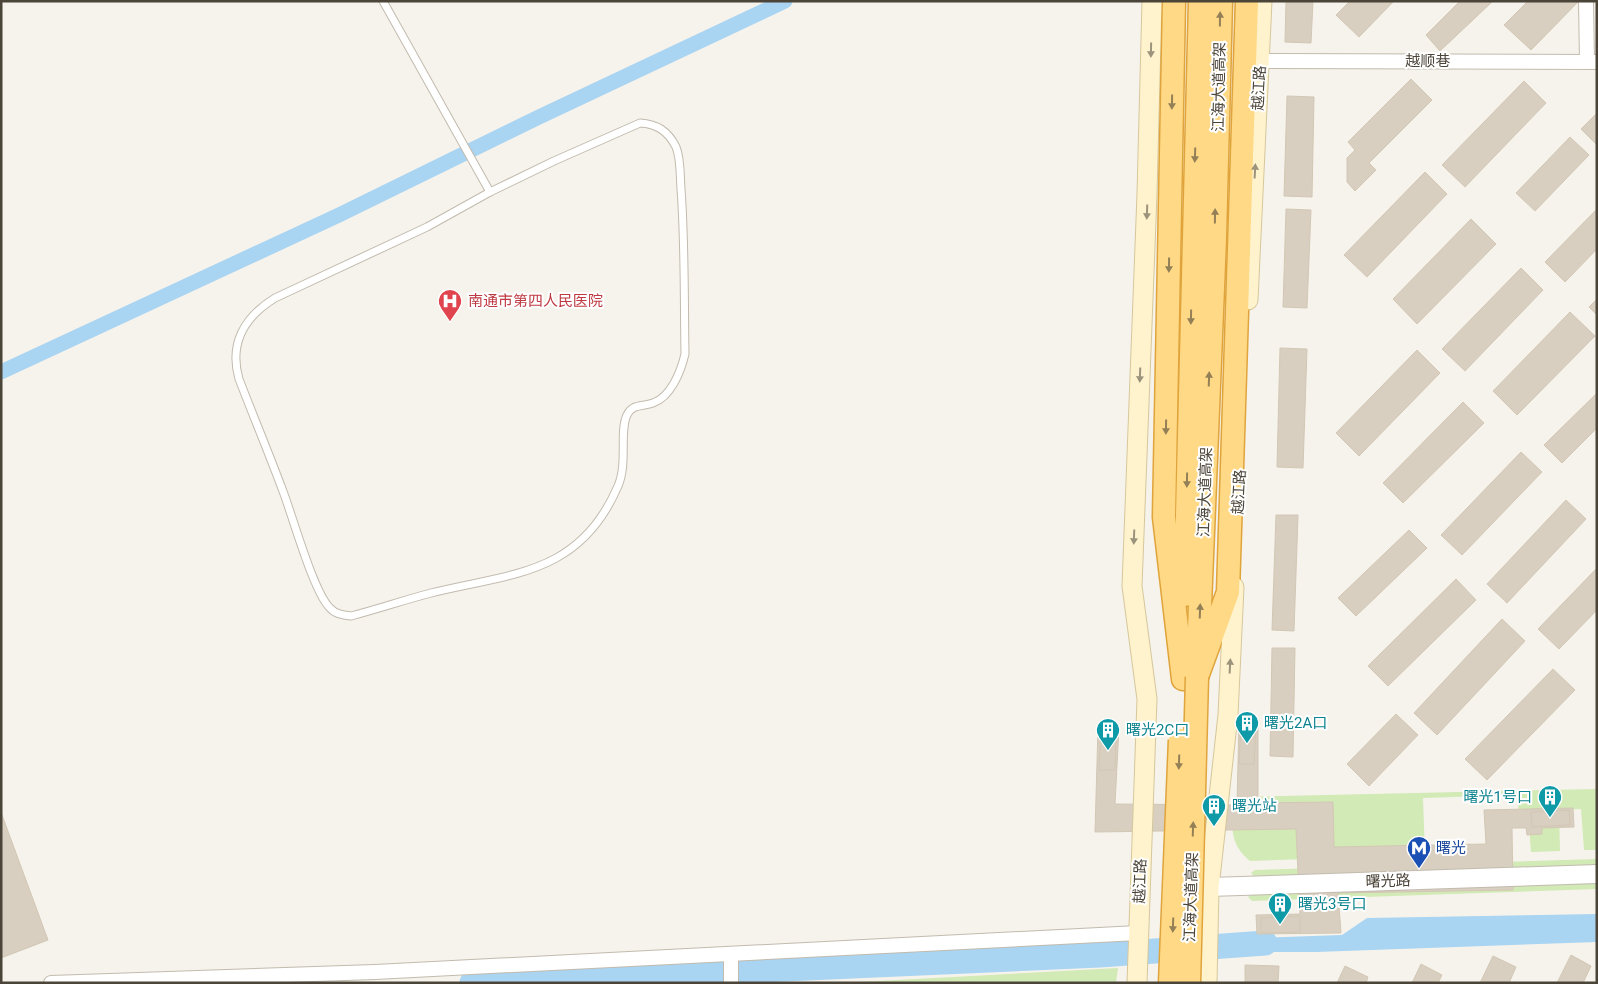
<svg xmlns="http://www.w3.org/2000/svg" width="1598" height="984" viewBox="0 0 1598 984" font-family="Roboto,'Noto Sans SC',sans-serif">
<rect width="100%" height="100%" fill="#f6f3ec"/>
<g fill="#d2eab5">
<path d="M1597,789V850H1584L1581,809L1559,810L1560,851L1531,852L1529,826H1519L1518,795L1423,798L1425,855L1250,861C1227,842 1233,824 1233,797Z"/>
<path d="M1597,859V866L1255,877L1251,873L1255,870Z"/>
<path d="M1597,882V889L1252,901L1248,897L1252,894Z"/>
<path d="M1118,968L1116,983H841H842Z"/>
</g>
<path fill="#a9d4f2" d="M1597,914V942L1316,952H1230L1231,939L1342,935L1367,918Z"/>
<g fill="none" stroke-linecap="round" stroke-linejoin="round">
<path stroke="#a9d4f2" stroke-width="15" d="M1,372L339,215L539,117L785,1"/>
<path stroke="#a9d4f2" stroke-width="25" d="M472,983L1100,955L1265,943"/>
</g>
<g fill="#d8cfc1" stroke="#d3c7b4">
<path d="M1286,1H1313L1311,43L1285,42Z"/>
<path d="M1350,1H1394L1359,37L1336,15Z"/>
<path d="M1460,1H1493L1440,51L1426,35Z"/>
<path d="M1528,1H1579L1531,50L1504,25Z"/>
<path d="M1411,79L1432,100L1369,163L1376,170L1355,191L1347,182V158L1355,150L1348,142Z"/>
<path d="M1524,81L1546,103L1465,187L1442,165Z"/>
<path d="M1287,96L1314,97L1312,197L1284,196Z"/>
<path d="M1597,113V145L1581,129Z"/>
<path d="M1570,137L1589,155L1535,211L1516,193Z"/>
<path d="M1425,172L1447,194L1367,277L1344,255Z"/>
<path d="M1286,209L1311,210L1307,308L1283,307Z"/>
<path d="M1597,209V249L1565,282L1545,262Z"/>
<path d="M1471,219L1496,244L1417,324L1393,299Z"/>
<path d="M1521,268L1543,290L1465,371L1442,349Z"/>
<path d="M1597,299V315L1589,307Z"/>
<path d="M1570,312L1595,336L1517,415L1493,391Z"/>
<path d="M1280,348L1307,349L1303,468L1277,467Z"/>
<path d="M1417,350L1440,373L1359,456L1336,433Z"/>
<path d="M1597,393V428L1562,463L1544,445Z"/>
<path d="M1463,402L1484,423L1403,503L1383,483Z"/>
<path d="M1521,452L1542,472L1462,555L1441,535Z"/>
<path d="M1566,500L1586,519L1507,603L1487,584Z"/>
<path d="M1276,515H1298L1294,631L1272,630Z"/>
<path d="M1409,530L1427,548L1356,616L1338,598Z"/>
<path d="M1597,568V610L1559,649L1538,629Z"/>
<path d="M1456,579L1476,600L1388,686L1368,666Z"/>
<path d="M1502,619L1525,641L1437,735L1414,713Z"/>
<path d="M1272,648H1295L1293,757L1270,756Z"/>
<path d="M1553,669L1575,690L1487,780L1465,759Z"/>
<path d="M1396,714L1418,735L1369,786L1347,764Z"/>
<path d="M1239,720H1258V803L1333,802L1334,847L1486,844L1484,810L1573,808L1574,827L1542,828V834L1527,835L1526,828H1512L1513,890L1338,893L1341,933L1257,934L1256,915L1300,914L1296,829L1095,832L1098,728H1119L1115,804L1237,805Z"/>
<path d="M1241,723L1256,724L1254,764H1239Z"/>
<path d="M1101,731L1116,732L1115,770H1099Z"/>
<path d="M1569,810L1570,825L1532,827L1531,812Z"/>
<path d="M2,815L48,940L1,958V816Z"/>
<path d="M1300,916V932L1261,933V918Z"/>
<path d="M1571,955L1591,966L1583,983H1557Z"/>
<path d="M1493,956L1516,967L1509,983H1480Z"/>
<path d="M1421,964L1442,975L1438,983H1412Z"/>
<path d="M1245,965L1279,966L1278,983H1245Z"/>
<path d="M1345,966L1368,977L1366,983H1337Z"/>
</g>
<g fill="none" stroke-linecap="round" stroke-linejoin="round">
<g stroke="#c2bbae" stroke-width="9">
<g id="service">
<path d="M383,1L490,192"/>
<path d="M640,123C657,124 668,131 676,147C681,159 680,176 681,189C685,243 684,299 685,354C681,371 671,397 653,403C643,407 633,403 627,415C619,431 628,463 618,486C580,575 512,573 431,593C404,600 378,609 351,616C343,615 335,614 330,608C314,593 293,518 284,494C270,456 254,418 239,379C229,344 244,317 275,298L427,227L490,192L554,161Z"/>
</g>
</g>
<g stroke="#c2bbae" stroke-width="16">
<g id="minor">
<path d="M1586,1L1587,62"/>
<path d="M1260,61L1597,62"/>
<path d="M51,983L375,972L1138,933"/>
<path d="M731,983V954"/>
</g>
</g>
<g stroke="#c2bbae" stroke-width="20">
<path id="tertiary" d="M1209,887L1597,874"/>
</g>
<g stroke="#d6c79b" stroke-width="21">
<g id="secondary">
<path d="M1248,300L1262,1"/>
<path d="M1137,983L1147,699L1132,586L1147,194L1152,1"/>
<path d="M1207,983L1209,887L1228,715L1234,587"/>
</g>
</g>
<g stroke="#e0a43c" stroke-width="25">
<g id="trunk">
<path d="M1174,1L1164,517L1183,679"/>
<path d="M1185,595L1200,1"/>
<path d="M1198,654L1215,238L1221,1"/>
<path d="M1197,677L1228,592L1247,1"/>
</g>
</g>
<use href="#service" stroke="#fff" stroke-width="7"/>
<use href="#minor" stroke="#fff" stroke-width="14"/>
<use href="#tertiary" stroke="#fff" stroke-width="18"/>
<use href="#secondary" stroke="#fff3cd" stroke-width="19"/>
<use href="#trunk" stroke="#ffd985" stroke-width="22"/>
<g stroke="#e0a43c" stroke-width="25" stroke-linecap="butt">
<g id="trunk-bridge">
<path d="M1170,983L1180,740"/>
<path d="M1189,983L1197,677"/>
</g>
</g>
<use href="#trunk-bridge" stroke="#ffd985" stroke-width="22"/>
</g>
<defs><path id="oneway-solid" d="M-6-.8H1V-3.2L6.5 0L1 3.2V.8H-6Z" transform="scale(1.25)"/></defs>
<g fill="#938057">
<use href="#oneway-solid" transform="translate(1220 19) rotate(-89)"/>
<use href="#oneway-solid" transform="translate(1172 102) rotate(91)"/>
<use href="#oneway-solid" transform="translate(1195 155) rotate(92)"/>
<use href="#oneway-solid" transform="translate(1215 216) rotate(-89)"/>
<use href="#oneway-solid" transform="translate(1169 265) rotate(91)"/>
<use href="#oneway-solid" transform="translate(1191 317) rotate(91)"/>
<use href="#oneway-solid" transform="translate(1209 379) rotate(-88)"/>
<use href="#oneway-solid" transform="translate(1166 427) rotate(91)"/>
<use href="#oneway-solid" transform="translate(1187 480) rotate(91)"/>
<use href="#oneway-solid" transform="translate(1200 611) rotate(-88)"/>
<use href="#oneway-solid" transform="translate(1179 762) rotate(92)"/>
<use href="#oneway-solid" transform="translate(1193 829) rotate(-88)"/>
<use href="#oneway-solid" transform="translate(1173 925) rotate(92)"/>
</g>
<g fill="#9c937c">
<use href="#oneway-solid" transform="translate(1151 50) rotate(91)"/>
<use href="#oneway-solid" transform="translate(1255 171) rotate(-87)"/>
<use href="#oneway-solid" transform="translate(1147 212) rotate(92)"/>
<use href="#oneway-solid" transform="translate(1140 375) rotate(92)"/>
<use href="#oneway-solid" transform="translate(1134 537) rotate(92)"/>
<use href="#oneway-solid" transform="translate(1230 666) rotate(-87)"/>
</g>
<defs>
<g id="hospital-pin" transform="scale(1.25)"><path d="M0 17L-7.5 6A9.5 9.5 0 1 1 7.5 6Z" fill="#e0444e" stroke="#fff"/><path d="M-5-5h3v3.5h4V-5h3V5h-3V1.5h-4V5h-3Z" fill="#fff"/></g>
<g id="building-pin" transform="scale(1.25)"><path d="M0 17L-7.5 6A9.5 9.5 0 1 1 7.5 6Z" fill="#0f9aa8" stroke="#fff"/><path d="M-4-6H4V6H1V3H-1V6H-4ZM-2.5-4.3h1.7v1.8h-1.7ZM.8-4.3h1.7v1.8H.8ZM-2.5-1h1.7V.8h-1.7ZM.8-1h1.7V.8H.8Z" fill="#fff"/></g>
<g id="metro-pin" transform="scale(1.25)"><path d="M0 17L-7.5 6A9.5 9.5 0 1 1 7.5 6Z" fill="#1a4fb4" stroke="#fff"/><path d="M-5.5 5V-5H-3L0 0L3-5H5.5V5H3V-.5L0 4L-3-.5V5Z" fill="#fff"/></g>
</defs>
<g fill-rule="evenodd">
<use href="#hospital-pin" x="450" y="301"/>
<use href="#building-pin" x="1247" y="723"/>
<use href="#building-pin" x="1108" y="730"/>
<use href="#building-pin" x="1550" y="797"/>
<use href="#building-pin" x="1214" y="806"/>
<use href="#metro-pin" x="1419" y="848"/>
<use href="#building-pin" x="1280" y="904"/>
</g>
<g text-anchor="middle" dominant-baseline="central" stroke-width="4" stroke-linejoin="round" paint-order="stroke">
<g font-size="15" fill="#4b4439" stroke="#fff">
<text x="1428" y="61">越顺巷</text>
<text transform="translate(1219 87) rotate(-89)">江海大道高架</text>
<text transform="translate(1259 88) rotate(-87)">越江路</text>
<text transform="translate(1205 492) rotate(-88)">江海大道高架</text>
<text transform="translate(1239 492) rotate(-87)">越江路</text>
<text transform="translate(1140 881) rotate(-88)">越江路</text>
<text transform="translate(1388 881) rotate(-2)">曙光路</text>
<text transform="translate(1191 897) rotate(-88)">江海大道高架</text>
</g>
<g font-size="15" fill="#be3a42" stroke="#fff" text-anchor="start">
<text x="468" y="301">南通市第四人民医院</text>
</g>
<g font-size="15" fill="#0d838f" stroke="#fff" text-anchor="start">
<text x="1264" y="723">曙光2A口</text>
<text x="1126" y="730">曙光2C口</text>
<text x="1532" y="797" text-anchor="end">曙光1号口</text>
<text x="1232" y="806">曙光站</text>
<text x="1298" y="904">曙光3号口</text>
</g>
<g font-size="15" fill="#164399" stroke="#fff" text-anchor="start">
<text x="1436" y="848">曙光</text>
</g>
</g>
<rect width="1598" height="984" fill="none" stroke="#4b4439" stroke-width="5"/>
</svg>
